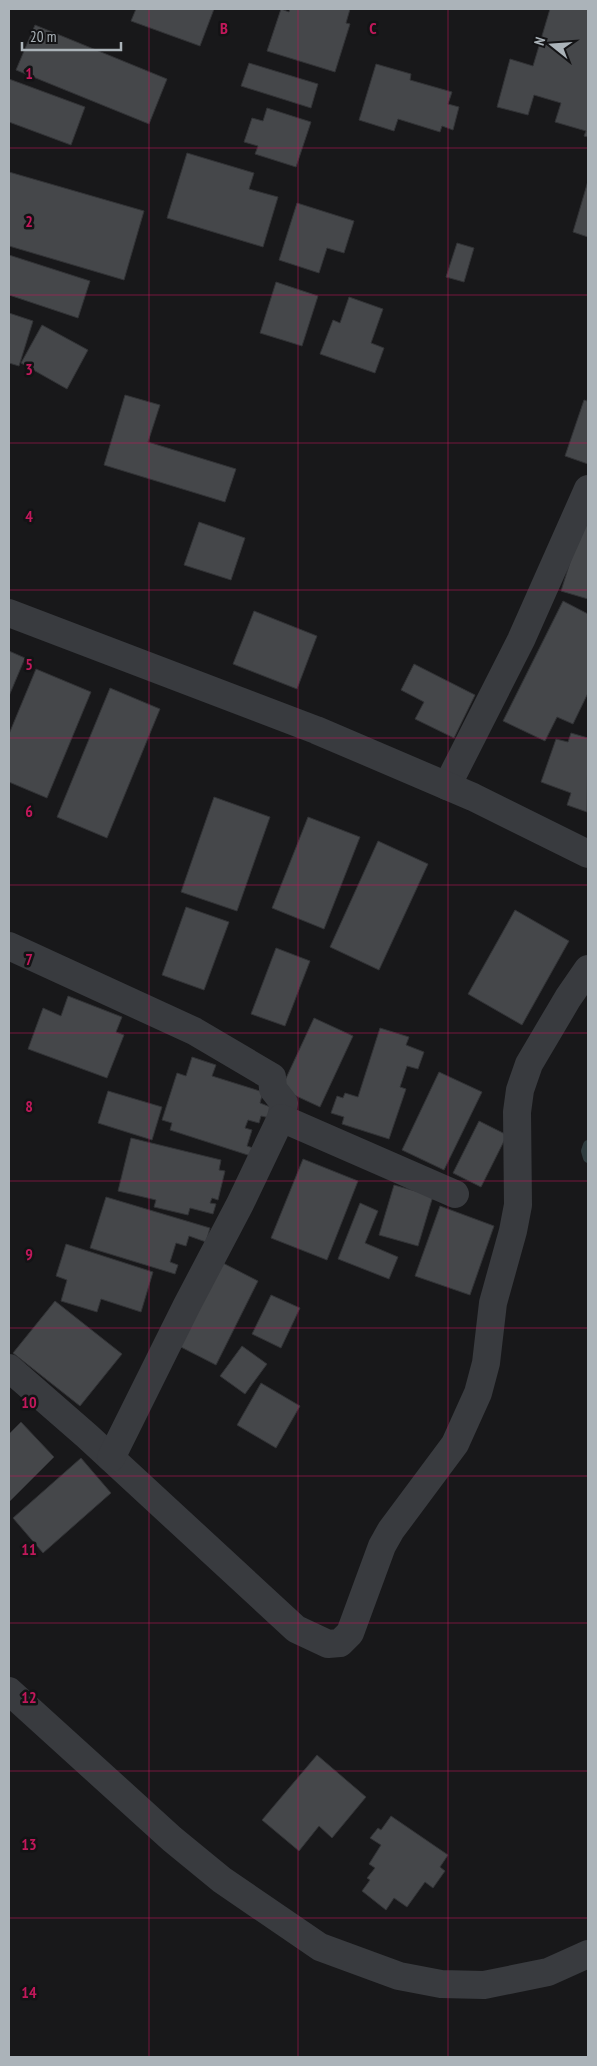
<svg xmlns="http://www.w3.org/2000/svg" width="597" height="2066" viewBox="0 0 597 2066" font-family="'PT Sans Narrow',sans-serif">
<rect width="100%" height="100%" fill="#18181a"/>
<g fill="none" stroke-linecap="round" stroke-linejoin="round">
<path stroke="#2e3b3e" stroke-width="10" d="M588,1145L586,1151L588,1158"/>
</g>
<g fill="#45474a" stroke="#323336">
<path d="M136,9H214L200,46L131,21Z"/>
<path d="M281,9L289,12L290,9H350L346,23L350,24L335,72L267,51Z"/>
<path d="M550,9H588V137L584,136L586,131L555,122L561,103L534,95L528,115L497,107L510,59L533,66Z"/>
<path d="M35,25L167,79L149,124L16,70Z"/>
<path d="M249,63L318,84L311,108L241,86Z"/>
<path d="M376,64L411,74L410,80L452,92L448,104L459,107L453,130L442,126L440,132L398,119L394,131L359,120Z"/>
<path d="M9,79L85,107L71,145L9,122Z"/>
<path d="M267,108L311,122L296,167L255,154L258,146L244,142L252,118L263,121Z"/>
<path d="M187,153L254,173L249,189L278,197L263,247L167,218Z"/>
<path d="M9,172L144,211L124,280L9,246Z"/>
<path d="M588,181V237L573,232Z"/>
<path d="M297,203L354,221L344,253L327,248L319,273L279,260Z"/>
<path d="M457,243L474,248L464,282L446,277Z"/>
<path d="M9,255L90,281L78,318L9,295Z"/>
<path d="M276,282L318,296L302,346L260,333Z"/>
<path d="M349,297L383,309L371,343L384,348L375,373L320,354L333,320L340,323Z"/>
<path d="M9,313L33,321L19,366L9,363Z"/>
<path d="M42,325L88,350L67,389L21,363Z"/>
<path d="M125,395L160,405L148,442L236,469L225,502L104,465Z"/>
<path d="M588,396V464L565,456L584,400L587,401Z"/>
<path d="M588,505V599L561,591Z"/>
<path d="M199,522L245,538L231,580L184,565Z"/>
<path d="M563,601L588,614V693L573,724L557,717L545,741L503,721Z"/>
<path d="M254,611L317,636L297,689L233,664Z"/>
<path d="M9,651L25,658L9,696Z"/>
<path d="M414,664L475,695L454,738L415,719L424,702L401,690Z"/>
<path d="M36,669L91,692L47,798L9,782V734Z"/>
<path d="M110,688L160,709L107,838L57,817Z"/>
<path d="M571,733L588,738L587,812L567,805L571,793L541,782L556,739L568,742Z"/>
<path d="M214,797L270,817L237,911L181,892Z"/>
<path d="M308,817L360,837L324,929L272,908Z"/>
<path d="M378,841L428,864L379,970L330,947Z"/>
<path d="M186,907L229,922L204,990L162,975Z"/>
<path d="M515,910L569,941L522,1025L468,994Z"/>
<path d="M276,948L310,961L285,1026L251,1014Z"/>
<path d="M68,996L122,1017L116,1032L124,1035L107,1078L28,1049L43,1008L61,1016Z"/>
<path d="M314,1018L353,1036L320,1107L281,1089Z"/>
<path d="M380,1028L409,1037L406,1045L424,1052L418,1069L407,1066L400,1087L406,1089L389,1139L342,1124L344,1117L331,1113L337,1096L343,1098L345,1093L358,1097Z"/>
<path d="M192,1057L216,1065L212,1076L263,1092L260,1103L273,1108L270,1118L261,1116L259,1123L248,1120L245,1128L252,1130L247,1146L256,1149L254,1157L170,1130L172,1123L162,1120L177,1073L186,1076Z"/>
<path d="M439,1072L482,1092L444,1170L402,1150Z"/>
<path d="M108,1091L162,1107L152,1140L98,1123Z"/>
<path d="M479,1121L507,1135L481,1187L453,1173Z"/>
<path d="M131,1138L221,1160L219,1170L225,1171L218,1200L212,1198L210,1203L216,1204L213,1214L190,1208L188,1215L154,1207L156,1200L118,1191Z"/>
<path d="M303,1159L358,1181L327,1260L271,1238Z"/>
<path d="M394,1185L433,1196L418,1246L379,1235Z"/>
<path d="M106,1197L210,1228L206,1242L189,1236L186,1246L176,1243L170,1262L178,1265L175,1274L90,1248Z"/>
<path d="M360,1203L378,1211L365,1243L398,1257L389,1279L338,1259Z"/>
<path d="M440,1206L494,1226L470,1295L415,1276Z"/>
<path d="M66,1244L153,1272L141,1312L101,1299L97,1312L61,1301L67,1280L56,1276Z"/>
<path d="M219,1261L258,1281L216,1365L177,1345Z"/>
<path d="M271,1295L300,1308L281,1348L252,1334Z"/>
<path d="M55,1301L122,1354L80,1406L13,1353Z"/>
<path d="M242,1346L267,1364L245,1394L220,1376Z"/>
<path d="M261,1383L300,1406L276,1448L237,1425Z"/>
<path d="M21,1422L54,1457L9,1502V1434Z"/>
<path d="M81,1458L111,1493L43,1553L13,1518Z"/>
<path d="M317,1755L366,1797L332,1838L319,1826L299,1851L262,1820Z"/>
<path d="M391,1816L448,1855L440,1867L445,1871L433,1888L425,1882L407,1907L394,1898L386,1910L362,1891L370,1880L367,1878L375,1868L369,1864L381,1845L370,1838L378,1828L381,1830Z"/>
</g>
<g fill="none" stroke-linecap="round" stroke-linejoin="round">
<g stroke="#393b3f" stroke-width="28">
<path d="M447,786L521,640L588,489"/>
<path d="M9,946L194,1031L272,1077L273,1089L284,1103L281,1118"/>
<path d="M9,1368L87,1436L296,1629L328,1644L340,1643L350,1633L382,1546L391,1530L455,1444L478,1393L486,1363L493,1303L513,1231L518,1205L517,1112L520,1090L529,1064L568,998L588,969"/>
<path d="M111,1458L187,1305L240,1204L281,1118L455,1194"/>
<path d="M9,1691L172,1839L222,1880L320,1947L399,1976L441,1984L484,1985L548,1972L588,1954"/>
</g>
<path stroke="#393b3f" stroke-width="28" d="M9,613L316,730L473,797L588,854"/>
</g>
<path fill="none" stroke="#c2185b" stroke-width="1" stroke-opacity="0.55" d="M149,9V2057M298,9V2057M448,9V2057M9,148H588M9,295H588M9,443H588M9,590H588M9,738H588M9,885H588M9,1033H588M9,1181H588M9,1328H588M9,1476H588M9,1623H588M9,1771H588M9,1918H588"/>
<g font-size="16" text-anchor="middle" font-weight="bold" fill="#c2185b" stroke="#131315" stroke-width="5" stroke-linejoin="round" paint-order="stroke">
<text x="224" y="34">B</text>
<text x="373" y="34">C</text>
<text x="29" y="79">1</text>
<text x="29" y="227">2</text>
<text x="29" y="375">3</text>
<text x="29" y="522">4</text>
<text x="29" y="670">5</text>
<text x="29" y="817">6</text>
<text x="29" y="965">7</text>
<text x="29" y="1112">8</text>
<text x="29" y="1260">9</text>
<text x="29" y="1408">10</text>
<text x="29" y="1555">11</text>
<text x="29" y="1703">12</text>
<text x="29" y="1850">13</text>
<text x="29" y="1998">14</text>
</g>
<rect width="597" height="2066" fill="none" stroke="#abb3b9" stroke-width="20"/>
<g transform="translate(552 45) rotate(287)" stroke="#131315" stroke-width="4" paint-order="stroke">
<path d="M0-4L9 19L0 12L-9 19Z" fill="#abb3b9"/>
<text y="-8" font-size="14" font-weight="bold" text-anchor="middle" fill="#abb3b9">N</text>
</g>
<path d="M22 42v8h99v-8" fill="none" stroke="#abb3b9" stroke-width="2.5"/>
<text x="30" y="42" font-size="15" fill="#abb3b9" stroke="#131315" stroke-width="4" paint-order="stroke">20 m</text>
</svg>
